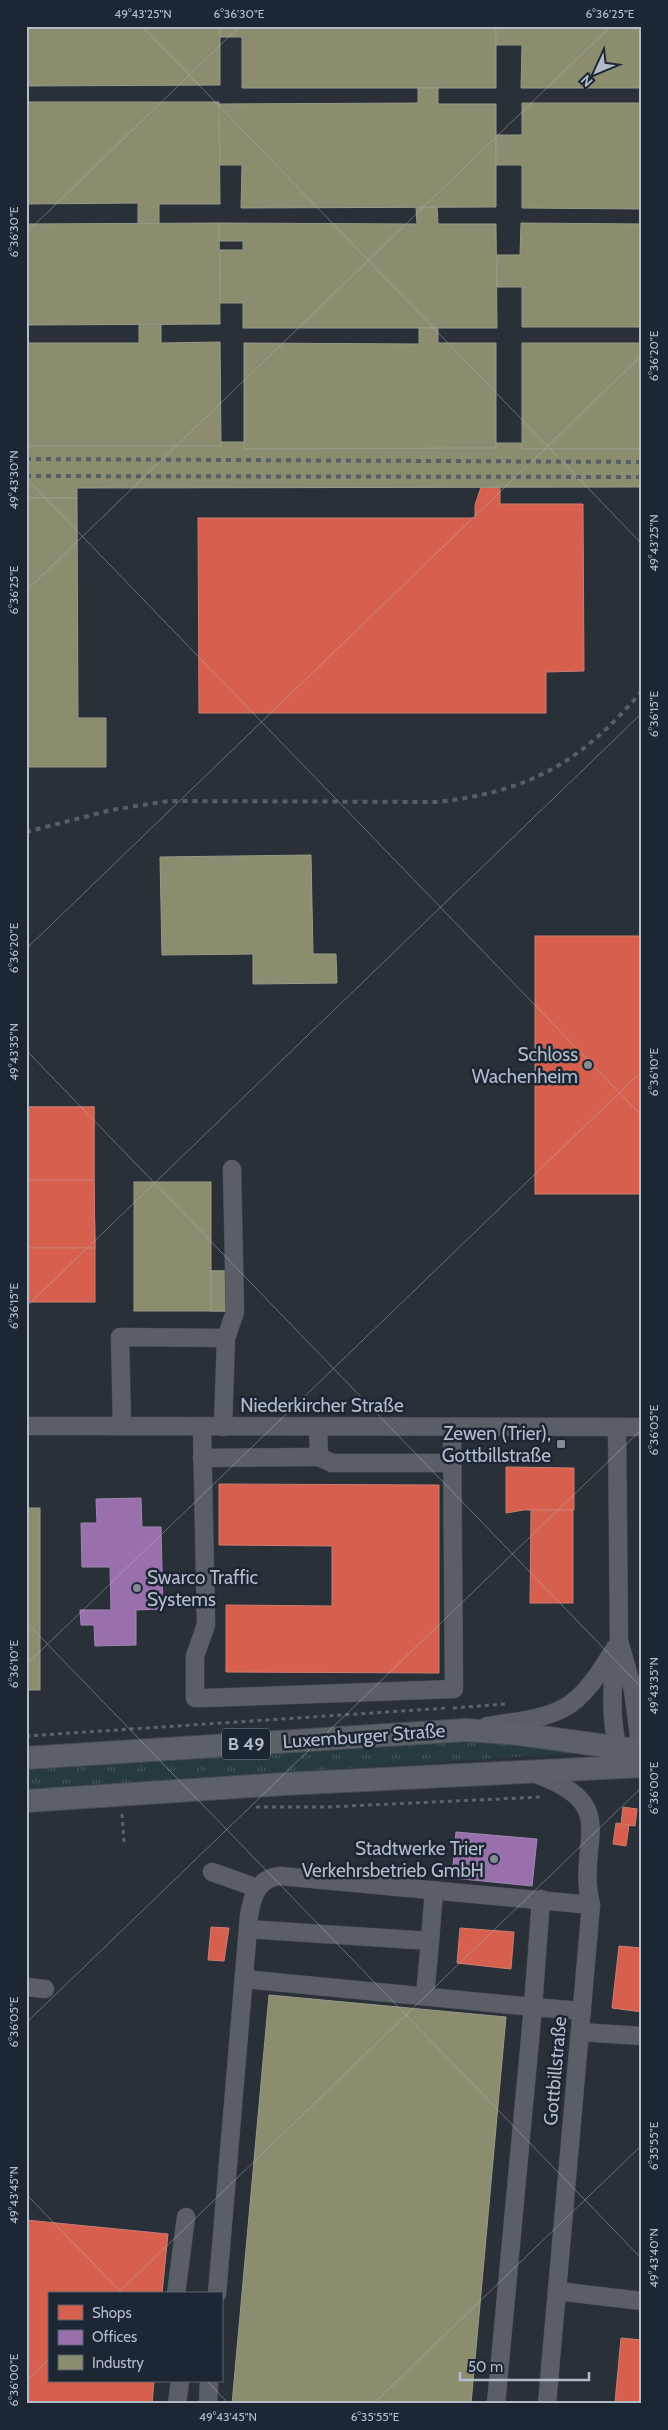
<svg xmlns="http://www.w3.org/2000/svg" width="668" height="2430" viewBox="0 0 668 2430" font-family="Cabin,sans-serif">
<defs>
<pattern id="grass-tufts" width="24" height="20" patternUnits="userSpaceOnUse" patternTransform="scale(1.25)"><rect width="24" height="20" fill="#273a3e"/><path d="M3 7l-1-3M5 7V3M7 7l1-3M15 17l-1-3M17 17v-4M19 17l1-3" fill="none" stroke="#445559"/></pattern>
</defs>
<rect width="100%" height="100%" fill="#2a3038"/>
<path fill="url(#grass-tufts)" d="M492,1739L576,1753L26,1790V1770Z"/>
<g fill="#d6604d" stroke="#cc7c72">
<path d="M481,487H500V504H583L584,671L546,672V713H199L198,518H475V505Z"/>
<rect x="535" y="936" width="107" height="258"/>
<rect x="26" y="1107" width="68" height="73"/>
<rect x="26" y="1107" width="68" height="73"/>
<path d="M26,1180H94L95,1248H26Z"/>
<path d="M26,1180H94L95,1248H26Z"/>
<rect x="26" y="1248" width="69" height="54"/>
<path d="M506,1467L574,1468V1510H524L506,1513Z"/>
<path d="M219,1484L439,1485V1673L226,1672V1605L332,1606V1546L219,1545Z"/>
<path d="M531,1510H573V1603H530Z"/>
<path d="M623,1807L637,1809L635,1826L621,1824Z"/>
<path d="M616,1823L629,1825L626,1846L613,1844Z"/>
<path d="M211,1927L229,1928L224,1961L208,1960Z"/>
<path d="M460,1928L514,1932L511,1969L457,1963Z"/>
<path d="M619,1946L642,1948V2012L612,2008Z"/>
<path d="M26,2220L168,2234L162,2294H49V2381H154L152,2404H26Z"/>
<path d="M621,2338L642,2340V2404L615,2402Z"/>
</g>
<g fill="#9970ab" stroke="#a187b4">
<path d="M141,1498L142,1527H161L163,1609L136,1610V1645L95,1646L94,1625H81L80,1610H111L110,1567H82L81,1523H97L96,1499Z"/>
<path d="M456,1832L537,1839L532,1886L452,1878Z"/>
</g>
<g fill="#8c8c6e" stroke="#989a89">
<path d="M26,26H220V85L26,86Z"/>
<path d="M220,26H496V88H242V37H220Z"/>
<path d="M496,26H642V88H521L522,45H496Z"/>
<path d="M418,88H438V104H496V207L241,208L242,165H220L219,104L418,103Z"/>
<path d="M26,102H219L220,204H159V224H138V203L26,204Z"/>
<path d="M522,103H642V209L522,208V165H496V135H522Z"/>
<path d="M437,207L438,224H496L497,328H243V303H220V250H243V241H219V223L417,224L416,208Z"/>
<path d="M219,223L220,324L26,325V224Z"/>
<path d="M521,223L642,224V327H522V287H497V255H520Z"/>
<path d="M139,324H161V343L220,342L221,446H26V343H139Z"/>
<path d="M419,328H438V343H496V448L244,449V343L419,344Z"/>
<rect x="522" y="343" width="120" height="106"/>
<path d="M221,442H244V449L496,448V443H521L522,449H642V487L77,488V498H26V446H221Z"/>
<path d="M26,498H77L78,718H106V767H26Z"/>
<path d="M311,855L313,954H336L337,983L253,984V954L162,955L160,857Z"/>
<rect x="134" y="1182" width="77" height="129"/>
<rect x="211" y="1271" width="20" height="40"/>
<rect x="211" y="1271" width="20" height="40"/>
<rect x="26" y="1508" width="14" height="182"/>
<path d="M269,1995L506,2017L471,2404H232Z"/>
</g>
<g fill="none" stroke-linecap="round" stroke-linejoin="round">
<g stroke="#484c53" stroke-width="19">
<g id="minor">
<path d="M26,1426L642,1427"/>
<path d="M122,1426L120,1337L226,1338"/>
<path d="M202,1427L206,1625L195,1656V1698H205L454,1689L452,1427"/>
<path d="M223,1427L226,1338L235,1312L232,1169"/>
<path d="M318,1427L319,1457L332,1463H452"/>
<path d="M617,1427L619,1641L633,1690L639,1736L636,1755L627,1767C607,1739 611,1673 619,1641"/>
<path d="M202,1458L319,1457"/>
<path d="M487,1726C511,1722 540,1720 562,1709C585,1698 602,1669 615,1648"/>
<path d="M536,1774C624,1806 575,1840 591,1905L547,2404"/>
<path d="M212,1872L257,1888"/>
<path d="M248,1929L430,1941L434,1890"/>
<path d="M244,1979L533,2007L541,1899"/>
<path d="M26,1987L45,1989"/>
<path d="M425,1996L430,1941"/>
<path d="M580,2032L642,2036"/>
<path d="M557,2291L642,2301"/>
<path d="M176,2294L186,2217"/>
<path d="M217,2294L249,1916C252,1896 258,1878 280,1876L591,1905"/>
<path d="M177,2404L180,2381"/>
<path d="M208,2404L209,2381"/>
<path d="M496,2404L533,2007L582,2011"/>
</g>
</g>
<g stroke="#484c55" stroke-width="24">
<g id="major">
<path d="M26,1758L466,1730L519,1734L642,1751"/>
<path d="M26,1801L284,1784L642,1766"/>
</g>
</g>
<g stroke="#5d636a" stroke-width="3" stroke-dasharray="4 4" stroke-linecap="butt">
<path d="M453,1708L505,1704"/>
<path d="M26,1736L447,1708"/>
<path d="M256,1807H326L542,1797"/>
<path d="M122,1814L124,1842"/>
</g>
<use href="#minor" stroke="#5a5e66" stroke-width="18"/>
<use href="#major" stroke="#5c6168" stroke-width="22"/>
<g stroke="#595d64" stroke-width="4" stroke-dasharray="5 5" stroke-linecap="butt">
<path d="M26,459L642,462"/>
<path d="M26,476L642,477"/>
<path d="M26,832L111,810L169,801L437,802C531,791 580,763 642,691"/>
</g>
</g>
<path fill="none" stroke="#b4bcc9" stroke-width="1" stroke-opacity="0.45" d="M142,26L642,544M26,233L240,26M26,478L642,1116M26,591L611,26M26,949L642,355M26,1050L642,1688M26,1307L642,713M26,1622L642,2259M26,1665L642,1071M26,2023L642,1429M26,2194L123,2294M117,2294L642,1787M26,2381L49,2359M207,2381L229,2404M373,2404L642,2145"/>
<g fill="#848b96" stroke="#1d2633" stroke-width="2">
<circle cx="588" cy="1065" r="5"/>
<rect x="556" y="1439" width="10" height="10" rx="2.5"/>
<circle cx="137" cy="1588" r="5"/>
<circle cx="494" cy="1859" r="5"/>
</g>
<g text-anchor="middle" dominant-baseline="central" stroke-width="5" stroke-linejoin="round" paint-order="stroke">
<rect fill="#1d2633" stroke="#878f9c" stroke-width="1" x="222" y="1728.5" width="48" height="31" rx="4"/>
<g font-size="18" font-weight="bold" fill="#b4bcc9">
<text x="246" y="1744">B 49</text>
</g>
<g font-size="19" fill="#b4bcc9" stroke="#1d2633" text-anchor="end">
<text x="578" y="1054">Schloss<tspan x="578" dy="22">Wachenheim</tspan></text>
<text x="551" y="1433">Zewen (Trier),<tspan x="551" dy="22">Gottbillstraße</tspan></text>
<text x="147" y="1577" text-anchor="start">Swarco Traffic<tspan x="147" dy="22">Systems</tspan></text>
<text x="484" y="1848">Stadtwerke Trier<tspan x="484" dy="22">Verkehrsbetrieb GmbH</tspan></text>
</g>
<g font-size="19" fill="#b4bcc9" stroke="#1d2633">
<text x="322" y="1405">Niederkircher Straße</text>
<text transform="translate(364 1736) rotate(-4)">Luxemburger Straße</text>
<text transform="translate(555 2071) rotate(-85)">Gottbillstraße</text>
</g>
</g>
<rect width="668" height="2430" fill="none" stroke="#1d2633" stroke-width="55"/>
<rect x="48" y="2292" width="175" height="90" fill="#1d2633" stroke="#59626f"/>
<rect x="58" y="2305" width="25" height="15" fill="#d6604d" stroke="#59626f"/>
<text x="92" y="2318" font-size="15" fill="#b4bcc9">Shops</text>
<rect x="58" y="2330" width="25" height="15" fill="#9970ab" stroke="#59626f"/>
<text x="92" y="2342" font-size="15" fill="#b4bcc9">Offices</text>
<rect x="58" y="2355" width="25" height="15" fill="#8c8c6e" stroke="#59626f"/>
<text x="92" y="2368" font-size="15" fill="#b4bcc9">Industry</text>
<g transform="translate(596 72) rotate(226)" stroke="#1d2633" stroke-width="4" paint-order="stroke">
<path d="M0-4L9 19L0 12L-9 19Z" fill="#b4bcc9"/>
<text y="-8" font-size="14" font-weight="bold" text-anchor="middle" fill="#b4bcc9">N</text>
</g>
<path d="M460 2372v8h129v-8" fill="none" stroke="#b4bcc9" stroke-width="2.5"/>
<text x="468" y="2372" font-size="15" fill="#b4bcc9" stroke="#1d2633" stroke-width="4" paint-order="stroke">50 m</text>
<rect x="28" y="28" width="612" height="2374" fill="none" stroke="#b4bcc9" stroke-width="2"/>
<g font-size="12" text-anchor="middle" fill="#b4bcc9">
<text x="143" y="18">49°43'25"N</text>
<text x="239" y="18">6°36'30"E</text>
<text x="610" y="18">6°36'25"E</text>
<text transform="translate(14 232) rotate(-90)" y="4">6°36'30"E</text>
<text transform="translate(654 356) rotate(-90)" y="4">6°36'20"E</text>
<text transform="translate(14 480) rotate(-90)" y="4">49°43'30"N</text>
<text transform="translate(654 543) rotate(-90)" y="4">49°43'25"N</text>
<text transform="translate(14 590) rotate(-90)" y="4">6°36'25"E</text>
<text transform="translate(654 714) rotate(-90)" y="4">6°36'15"E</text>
<text transform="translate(14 948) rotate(-90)" y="4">6°36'20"E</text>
<text transform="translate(14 1052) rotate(-90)" y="4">49°43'35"N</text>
<text transform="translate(654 1072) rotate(-90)" y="4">6°36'10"E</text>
<text transform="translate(14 1306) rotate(-90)" y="4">6°36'15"E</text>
<text transform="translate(654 1430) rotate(-90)" y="4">6°36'05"E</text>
<text transform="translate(14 1664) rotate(-90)" y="4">6°36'10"E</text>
<text transform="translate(654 1686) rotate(-90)" y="4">49°43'35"N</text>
<text transform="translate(654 1788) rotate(-90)" y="4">6°36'00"E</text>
<text transform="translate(14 2022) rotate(-90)" y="4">6°36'05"E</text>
<text transform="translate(654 2146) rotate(-90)" y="4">6°35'55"E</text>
<text transform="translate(14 2195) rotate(-90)" y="4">49°43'45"N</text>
<text transform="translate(654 2258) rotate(-90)" y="4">49°43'40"N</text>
<text transform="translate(14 2380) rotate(-90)" y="4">6°36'00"E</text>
<text x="228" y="2421">49°43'45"N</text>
<text x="375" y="2421">6°35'55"E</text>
</g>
</svg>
